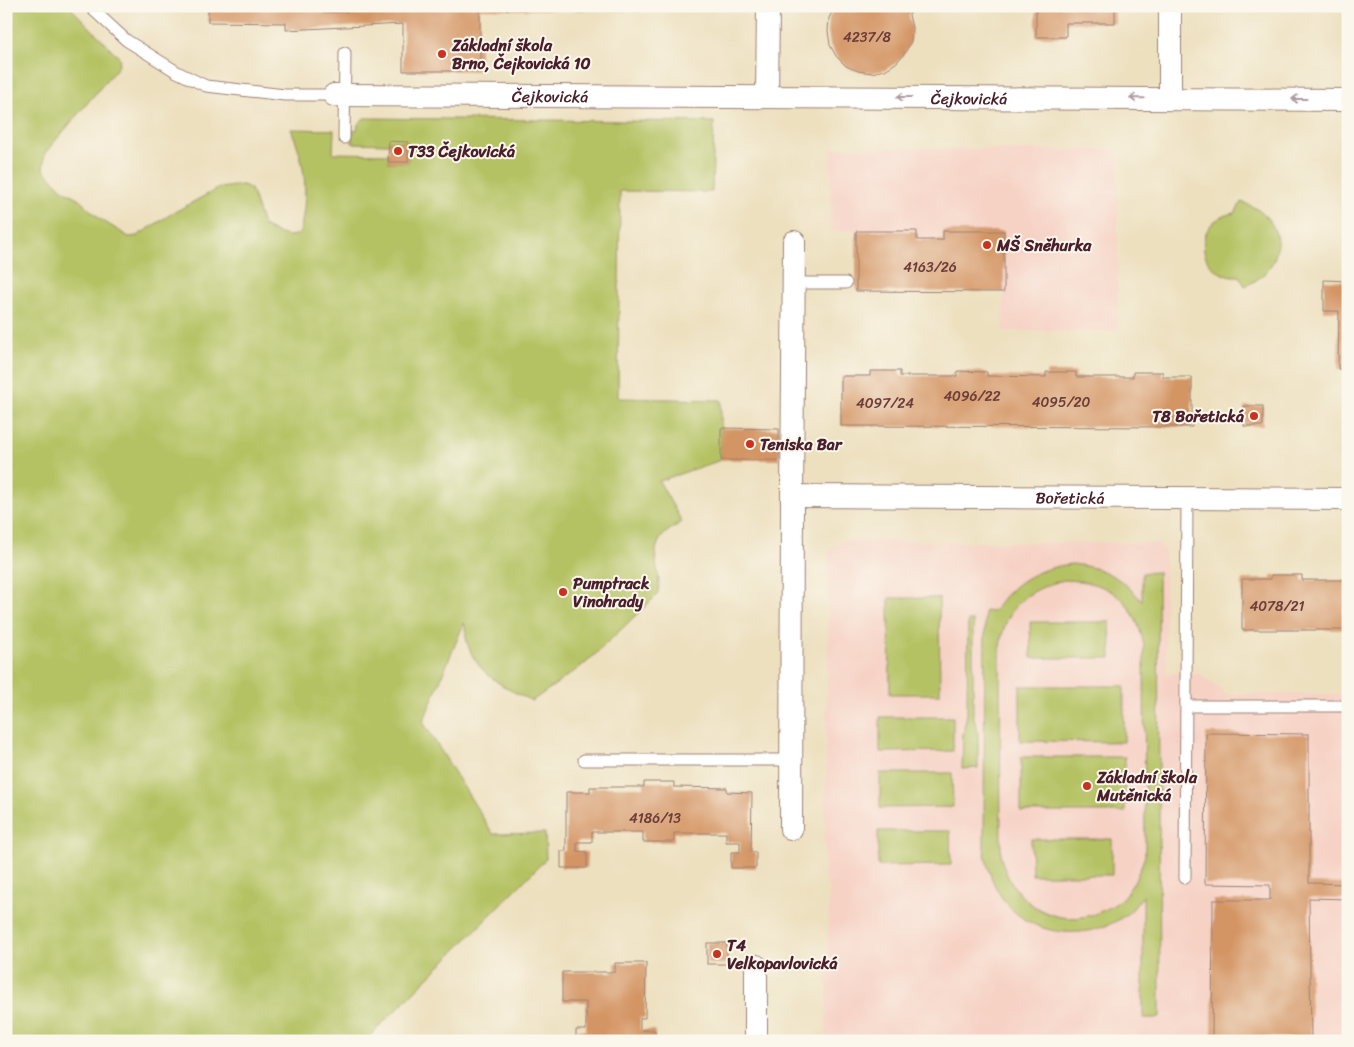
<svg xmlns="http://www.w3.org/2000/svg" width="1354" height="1047" viewBox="0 0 1354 1047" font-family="Sriracha,sans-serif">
<rect width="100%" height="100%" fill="#fbf7ec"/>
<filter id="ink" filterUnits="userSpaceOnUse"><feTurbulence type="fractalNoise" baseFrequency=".02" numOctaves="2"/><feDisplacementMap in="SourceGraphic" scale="10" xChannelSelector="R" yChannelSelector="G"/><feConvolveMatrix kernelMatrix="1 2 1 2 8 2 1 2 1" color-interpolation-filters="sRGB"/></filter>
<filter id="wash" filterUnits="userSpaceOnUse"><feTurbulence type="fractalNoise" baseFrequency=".0096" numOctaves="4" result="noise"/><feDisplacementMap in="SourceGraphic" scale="20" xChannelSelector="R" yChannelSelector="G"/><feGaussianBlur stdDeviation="1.12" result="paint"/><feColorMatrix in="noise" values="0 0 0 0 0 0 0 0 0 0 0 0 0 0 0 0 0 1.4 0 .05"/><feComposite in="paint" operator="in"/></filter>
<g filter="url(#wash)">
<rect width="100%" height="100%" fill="#ede0bf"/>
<g fill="#f6d2c5">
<path d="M831,148L1118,150V331H1003L1004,292L856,291V231H831Z"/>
<path d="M842,541L1158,543L1165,551L1166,673H1199L1226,694H1348V1041H826L829,891L824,876L829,551Z"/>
</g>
<g fill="#b5c264" stroke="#807048" fill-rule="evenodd">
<path d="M6,6H69L120,58L118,67L45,153L43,169L62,189L76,197L100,219L129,237L137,236L171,214L219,188L242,185L246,186L251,189L263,225C272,232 290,240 300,233C308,194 307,167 291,129L334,130L333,153L389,154L388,162H408V142L389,141V144L352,143V130H357L358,124L364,118L714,122L712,192L620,191L618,398L721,400V460L659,481L682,522C676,526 665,532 661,538C648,557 664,577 657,595L586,663L532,701C505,688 476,674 467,642C465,636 466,628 464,623L423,722L493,834L545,833L546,859L365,1041H6Z"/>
<path d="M1241,202C1288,216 1289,268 1245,286L1239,276C1196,279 1189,219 1235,213Z"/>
<path d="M1071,564C1103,567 1121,577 1142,601V573L1158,572L1160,1018H1143V896C1138,901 1134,909 1128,913C1094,941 1036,939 1007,904C993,888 987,868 984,848L985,611L993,612C1013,582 1035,569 1071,564ZM1064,580C1110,581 1135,600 1144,646L1145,856C1139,872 1133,888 1120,900C1114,906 1105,910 1097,913C1054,930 1010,900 1001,857L1000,647C1005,606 1027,590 1064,580Z"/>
<path d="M889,598H939L940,694H890Z"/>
<path d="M968,621H973V714L978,734V768L962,769L963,734L967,714Z"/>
<path d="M1030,622H1110L1111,658H1031Z"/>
<path d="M1020,686H1124V742L1020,741Z"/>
<path d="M880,717H953V751L880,752Z"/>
<rect x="1021" y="757" width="104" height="55"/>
<path d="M880,773H952L953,807L880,808Z"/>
<path d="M878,831H950L951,865L878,866Z"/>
<path d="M1031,839H1112V875H1032Z"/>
</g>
<g id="blocks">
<g fill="#d49565">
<path d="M208,6H322V13L403,9V6H641V11L480,9V71H403V24L286,30V23L208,22Z"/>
<path d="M835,6H916L909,15L912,28L911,41L905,53L896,63L885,70L872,73L858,71L846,66L836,56L830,45L828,31L829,18Z"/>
<path d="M1036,6H1115V23H1066V37H1036Z"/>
<path d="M389,141L408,142V162H388Z"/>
<path d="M856,231H917V240H943V231H1004V292L856,291Z"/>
<path d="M1324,280L1348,281V369H1338L1339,311H1324Z"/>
<path d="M870,371H900V376H957V371L987,372V376L1046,377V372H1076V377H1133V372H1163V377H1192V427L841,426V376H870Z"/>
<rect x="1244" y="406" width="19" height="20"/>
<path d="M721,428L779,429V460H721Z"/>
<path d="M1271,575H1302V580H1348V630H1242V579H1271Z"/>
<path d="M1206,733L1309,734V883L1348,884V899L1309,898L1311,1038L1212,1037L1213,900H1270V885L1205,884Z"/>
<path d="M644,782H674V787L727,788V792L752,793L751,852H756V868H731V852H740V842H726V833H674V842H643V832H592V842H577V851L587,852V868H561V851H566V792H590V787H644Z"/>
<rect x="707" y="943" width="20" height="21"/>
<path d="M615,963H646L645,1018H640V1030H655V1041H576V1030H586V1002H562V972H615Z"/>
<rect x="932" y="1037" width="31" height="4"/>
</g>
</g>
</g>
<g filter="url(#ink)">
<use href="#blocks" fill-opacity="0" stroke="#9c8075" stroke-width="1"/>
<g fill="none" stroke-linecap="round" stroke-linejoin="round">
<g stroke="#9c8075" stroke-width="13">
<g id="service">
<path d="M89,6L126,40L177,72L206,86L285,95H334"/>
<path d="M344,138L345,53"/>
<path d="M794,283H846"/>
<path d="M1187,706H1348"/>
<path d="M584,760H791"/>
<path d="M1185,878L1187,498"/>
</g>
</g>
<g stroke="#9c8075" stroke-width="24">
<g id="minor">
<path d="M1170,6V99"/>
<path id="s1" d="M334,95L1348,100"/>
<path d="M767,97L768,6"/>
<path id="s2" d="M794,242L792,496L1348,499"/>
<path d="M791,829L792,496"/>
<path d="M756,966V1041"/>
</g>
</g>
<use href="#service" stroke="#fff" stroke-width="11"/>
<use href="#minor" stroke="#fff" stroke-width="22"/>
</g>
<defs><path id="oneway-shaft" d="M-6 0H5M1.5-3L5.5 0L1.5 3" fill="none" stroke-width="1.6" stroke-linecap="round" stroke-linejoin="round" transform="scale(1.25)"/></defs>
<g stroke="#ae9aa0">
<use href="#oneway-shaft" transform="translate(904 97) rotate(-180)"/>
<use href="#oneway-shaft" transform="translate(1137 98) rotate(-179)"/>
<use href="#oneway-shaft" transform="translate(1299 99) rotate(-180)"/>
</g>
</g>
<g fill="#c8321e" stroke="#fbf7ec" stroke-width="2">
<circle cx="442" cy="54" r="5"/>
<circle cx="398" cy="151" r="5"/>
<circle cx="987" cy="245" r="5"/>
<circle cx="1254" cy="416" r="5"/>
<circle cx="750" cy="444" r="5"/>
<circle cx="563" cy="592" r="5"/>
<circle cx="1087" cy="786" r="5"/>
<circle cx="717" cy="954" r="5"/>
</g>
<g text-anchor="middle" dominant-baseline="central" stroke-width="4" stroke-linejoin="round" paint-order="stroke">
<g font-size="14" fill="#6c3c3a">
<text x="867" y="37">4237/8</text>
<text x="930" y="267">4163/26</text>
<text x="972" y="396">4096/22</text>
<text x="1061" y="402">4095/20</text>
<text x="885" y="403">4097/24</text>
<text x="1277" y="606">4078/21</text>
<text x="655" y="818">4186/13</text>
</g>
<g font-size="16" font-weight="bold" fill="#4a1f2b" stroke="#fbf7ec" text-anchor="start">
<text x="452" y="45">Základní škola<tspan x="452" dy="18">Brno, Čejkovická 10</tspan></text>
<text x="408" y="151">T33 Čejkovická</text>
<text x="997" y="245">MŠ Sněhurka</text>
<text x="1244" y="416" text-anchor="end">T8 Bořetická</text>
<text x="760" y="444">Teniska Bar</text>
<text x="573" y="583">Pumptrack<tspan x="573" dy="18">Vinohrady</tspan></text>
<text x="1097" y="777">Základní škola<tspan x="1097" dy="18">Mutěnická</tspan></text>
<text x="727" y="945">T4<tspan x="727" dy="18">Velkopavlovická</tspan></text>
</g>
<g font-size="16" fill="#4a1f2b" stroke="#fbf7ec">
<text stroke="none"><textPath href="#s1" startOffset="216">Čejkovická</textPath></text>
<text stroke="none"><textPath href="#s1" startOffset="635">Čejkovická</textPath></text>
<text stroke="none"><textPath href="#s2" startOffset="532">Bořetická</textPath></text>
</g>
</g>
<rect width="1354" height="1047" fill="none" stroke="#fbf7ec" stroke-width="25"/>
</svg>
